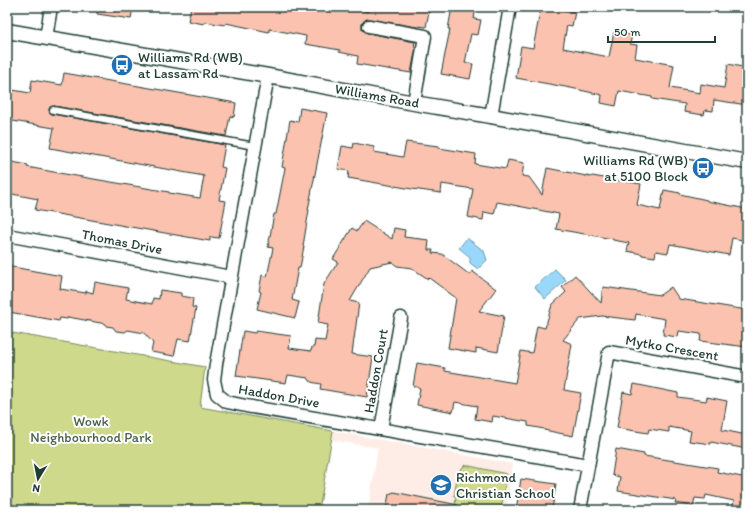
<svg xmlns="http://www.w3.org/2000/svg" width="754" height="517" viewBox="0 0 754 517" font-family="Itim,sans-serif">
<rect width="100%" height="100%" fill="#fff"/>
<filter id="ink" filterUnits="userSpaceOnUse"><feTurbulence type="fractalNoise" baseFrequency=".025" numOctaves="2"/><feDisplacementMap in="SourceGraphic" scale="8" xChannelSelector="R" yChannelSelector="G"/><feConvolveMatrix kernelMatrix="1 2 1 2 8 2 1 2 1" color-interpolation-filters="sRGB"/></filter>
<g filter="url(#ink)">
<path fill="#feede7" d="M333,431L513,464L505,510H342V506L368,510L378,448L331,440Z"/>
<g fill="#ced98c" stroke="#768b60">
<path d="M7,332L205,367L200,407L333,431L319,510H7Z"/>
<path d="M465,465L507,474L501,510H454L456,497L454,496L458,472Z"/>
</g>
<g fill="#9ad8fb" stroke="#699aab">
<path d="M467,238L484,251L487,260L478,269L470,263V257L459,248Z"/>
<path d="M555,269L566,280L545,299L535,287Z"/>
</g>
<g fill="#fbc2b0" stroke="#1f3d34">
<path d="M98,7H133L131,19L97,14Z"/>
<path d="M191,7H345L369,12L370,7H430L426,27L418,26L417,27L370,19H367L364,21L362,24V29L364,31L367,33L415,42L414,47H416L411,73L357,64L358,56L339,52L340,50L305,44L306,36L269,29V32L226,23L225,25L205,22L204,24L188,21Z"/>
<path d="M452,7H476L474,19L481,20L478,35L471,34L465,63L473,64L470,79L441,74L450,29H448Z"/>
<path d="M541,7H546L575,12L572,26L567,25L563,48L609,57L614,32L632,35L630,44L637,45L635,58L674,65L670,88L700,93L701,84L724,88L728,64L747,68V105L714,100L713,111L705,110L704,115L684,112L685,104L652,99V97L619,91L616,106L601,103L602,95L571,88L516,78L521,46L533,48Z"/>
<path d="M64,73L236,103L234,117L230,116L226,136L54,106L50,107L49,110L50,113L52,114L225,145L221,167L225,168L219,200L226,201L219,238L210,237V241L35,210L38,199L7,193V161L28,165L27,167L59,173L169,192V193L200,198L204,176L50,148L54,128L7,120V89L30,93L32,80L62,85Z"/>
<path d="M300,108L327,113L308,210H309L303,246H304L300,268H298L292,300L299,302L295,318L257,309L261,292L259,291L262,275L267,277L273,248L268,247L274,214H276L285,168L282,167L290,120L298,122Z"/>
<path d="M406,142L439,146V148L476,154L475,164L506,169L508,160L524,163L522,176L529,177L542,195L547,168L591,177L592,176L641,184L637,205L660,210L664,190L680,193V194L707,200V201L747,209V241L732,238L729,255L670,244L668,253L656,251L655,257L642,255V254L627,251L629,243L613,240V239L556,229L559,214L497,202L494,214L484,212L483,220L468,217L473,189L442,184L441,193L412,189L348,178L349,171L338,169L342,146L353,148L354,143L374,147V152L403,157Z"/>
<path d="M364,221L392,239L394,228L405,230L404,237L429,240L428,250H433L432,253L442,254L470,275L472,271L496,289L479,311L504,316L498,352L476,348V353L448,348L456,298L429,278L428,279L412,268L397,266L392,262L370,267L350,301L359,303L352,354L373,357L367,397L320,389L321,384L311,382L308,378L288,375L286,383L236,376L243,331L255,333L256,331L291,336L289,348L311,351L312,347H314L315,340L325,341L328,325L318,323L324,284L338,262L333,259L352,228L357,231Z"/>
<path d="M7,266L62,276L60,289L86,293V291L93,293L95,282L128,288L126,299L152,304L153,298L159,299L160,290L181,293V296L193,298L192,307L196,308L190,341L178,339L174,356L151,352L153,343L144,333L128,330L125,332L116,331L113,327L106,326V324L68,317L67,319L60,318L59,321L9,312L10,309L7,308Z"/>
<path d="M575,275L601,303L603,287L660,295L671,287L679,299L747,310V347L700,341L701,334L679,331L678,337L663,335L665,319L636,314L635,320L602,316L580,319L563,340L572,344L564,390L581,393L573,436L544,430V429L528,426V422L493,416L492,422L475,419L477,406L455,402L453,412L417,405L420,388L413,386L417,363L445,368V371L515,383L521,351L532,353L537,326L545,328L552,305L566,292L562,287Z"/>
<path d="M634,384L678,393V397L706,401L707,397L727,401L722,430L747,435V449L711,442V444L689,441L691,431L669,427V432L649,429L648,433L617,428L623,392L632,394Z"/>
<path d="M616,449L644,454V456L718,468L717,472L747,478V510H732L734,501L706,495L705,499L695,498L693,506L675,503L676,500L618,491L620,477L612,475Z"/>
<path d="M521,479L556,484L552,510H516Z"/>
<path d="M394,492L458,505V510H386L389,494Z"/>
</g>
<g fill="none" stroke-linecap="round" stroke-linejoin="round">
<g stroke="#1f3d34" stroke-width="9">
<path id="service" d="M53,110L255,146"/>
</g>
<g stroke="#1f3d34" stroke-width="15">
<g id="minor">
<path d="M369,26L425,36L414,103"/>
<path d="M46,38L51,7"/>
<path d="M268,76L216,364L214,380L217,394L227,402L246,406L588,465"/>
<path d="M491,116L510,7"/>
<path d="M7,235L231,277"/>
<path d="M381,429L401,318"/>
<path d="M580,510L609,352L747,377"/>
</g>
</g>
<g stroke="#1f3d34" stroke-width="17">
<path id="tertiary" d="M7,31L268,76L414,103L491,116L747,162"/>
</g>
<use href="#service" stroke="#fff" stroke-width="6"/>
<use href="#minor" stroke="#fff" stroke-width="12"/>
<use href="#tertiary" stroke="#fff" stroke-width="14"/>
</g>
</g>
<defs>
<g id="bus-disc" transform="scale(1.15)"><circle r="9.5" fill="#1f6fb2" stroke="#fff"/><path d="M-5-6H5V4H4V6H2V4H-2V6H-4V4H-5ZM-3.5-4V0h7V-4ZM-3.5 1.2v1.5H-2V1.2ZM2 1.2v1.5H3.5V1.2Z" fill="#fff"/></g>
<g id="school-disc" transform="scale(1.15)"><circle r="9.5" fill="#1f6fb2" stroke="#fff"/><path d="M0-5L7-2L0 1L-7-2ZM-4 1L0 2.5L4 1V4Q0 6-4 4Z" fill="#fff"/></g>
</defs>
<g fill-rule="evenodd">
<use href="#bus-disc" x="122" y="65"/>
<use href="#bus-disc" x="703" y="168"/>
<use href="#school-disc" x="441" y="485"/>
</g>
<g text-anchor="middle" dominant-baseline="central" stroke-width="4" stroke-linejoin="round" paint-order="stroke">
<g font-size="14" fill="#1f3d34" stroke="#fff" text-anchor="start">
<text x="138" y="57">Williams Rd (WB)<tspan x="138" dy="16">at Lassam Rd</tspan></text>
<text x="688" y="160" text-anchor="end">Williams Rd (WB)<tspan x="688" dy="16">at 5100 Block</tspan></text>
<text x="456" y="477">Richmond<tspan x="456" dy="16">Christian School</tspan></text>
</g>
<g font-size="14" fill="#1f3d34" stroke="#fff">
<text transform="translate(377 96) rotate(10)">Williams Road</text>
<text transform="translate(122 242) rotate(11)">Thomas Drive</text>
<text transform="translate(672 348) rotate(10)">Mytko Crescent</text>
<text transform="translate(376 371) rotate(-80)">Haddon Court</text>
<text transform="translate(279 396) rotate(10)">Haddon Drive</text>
</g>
<g font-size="14" fill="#4b644a" stroke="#fff">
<text x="91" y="421">Wowk<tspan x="91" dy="16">Neighbourhood Park</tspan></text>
</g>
</g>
<rect width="754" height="517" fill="none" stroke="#fff" stroke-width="24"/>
<rect x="12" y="12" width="730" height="493" fill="none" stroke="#1f3d34" stroke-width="1.5" filter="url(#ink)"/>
<g transform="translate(38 479) rotate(190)" stroke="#ffffff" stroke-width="3" paint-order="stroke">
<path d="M0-3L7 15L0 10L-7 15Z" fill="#1f3d34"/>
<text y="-6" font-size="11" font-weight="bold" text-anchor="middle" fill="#1f3d34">N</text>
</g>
<path d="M608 36v6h107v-6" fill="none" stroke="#1f3d34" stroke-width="2"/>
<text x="614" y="36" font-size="12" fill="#1f3d34" stroke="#ffffff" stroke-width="3" paint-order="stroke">50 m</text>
</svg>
